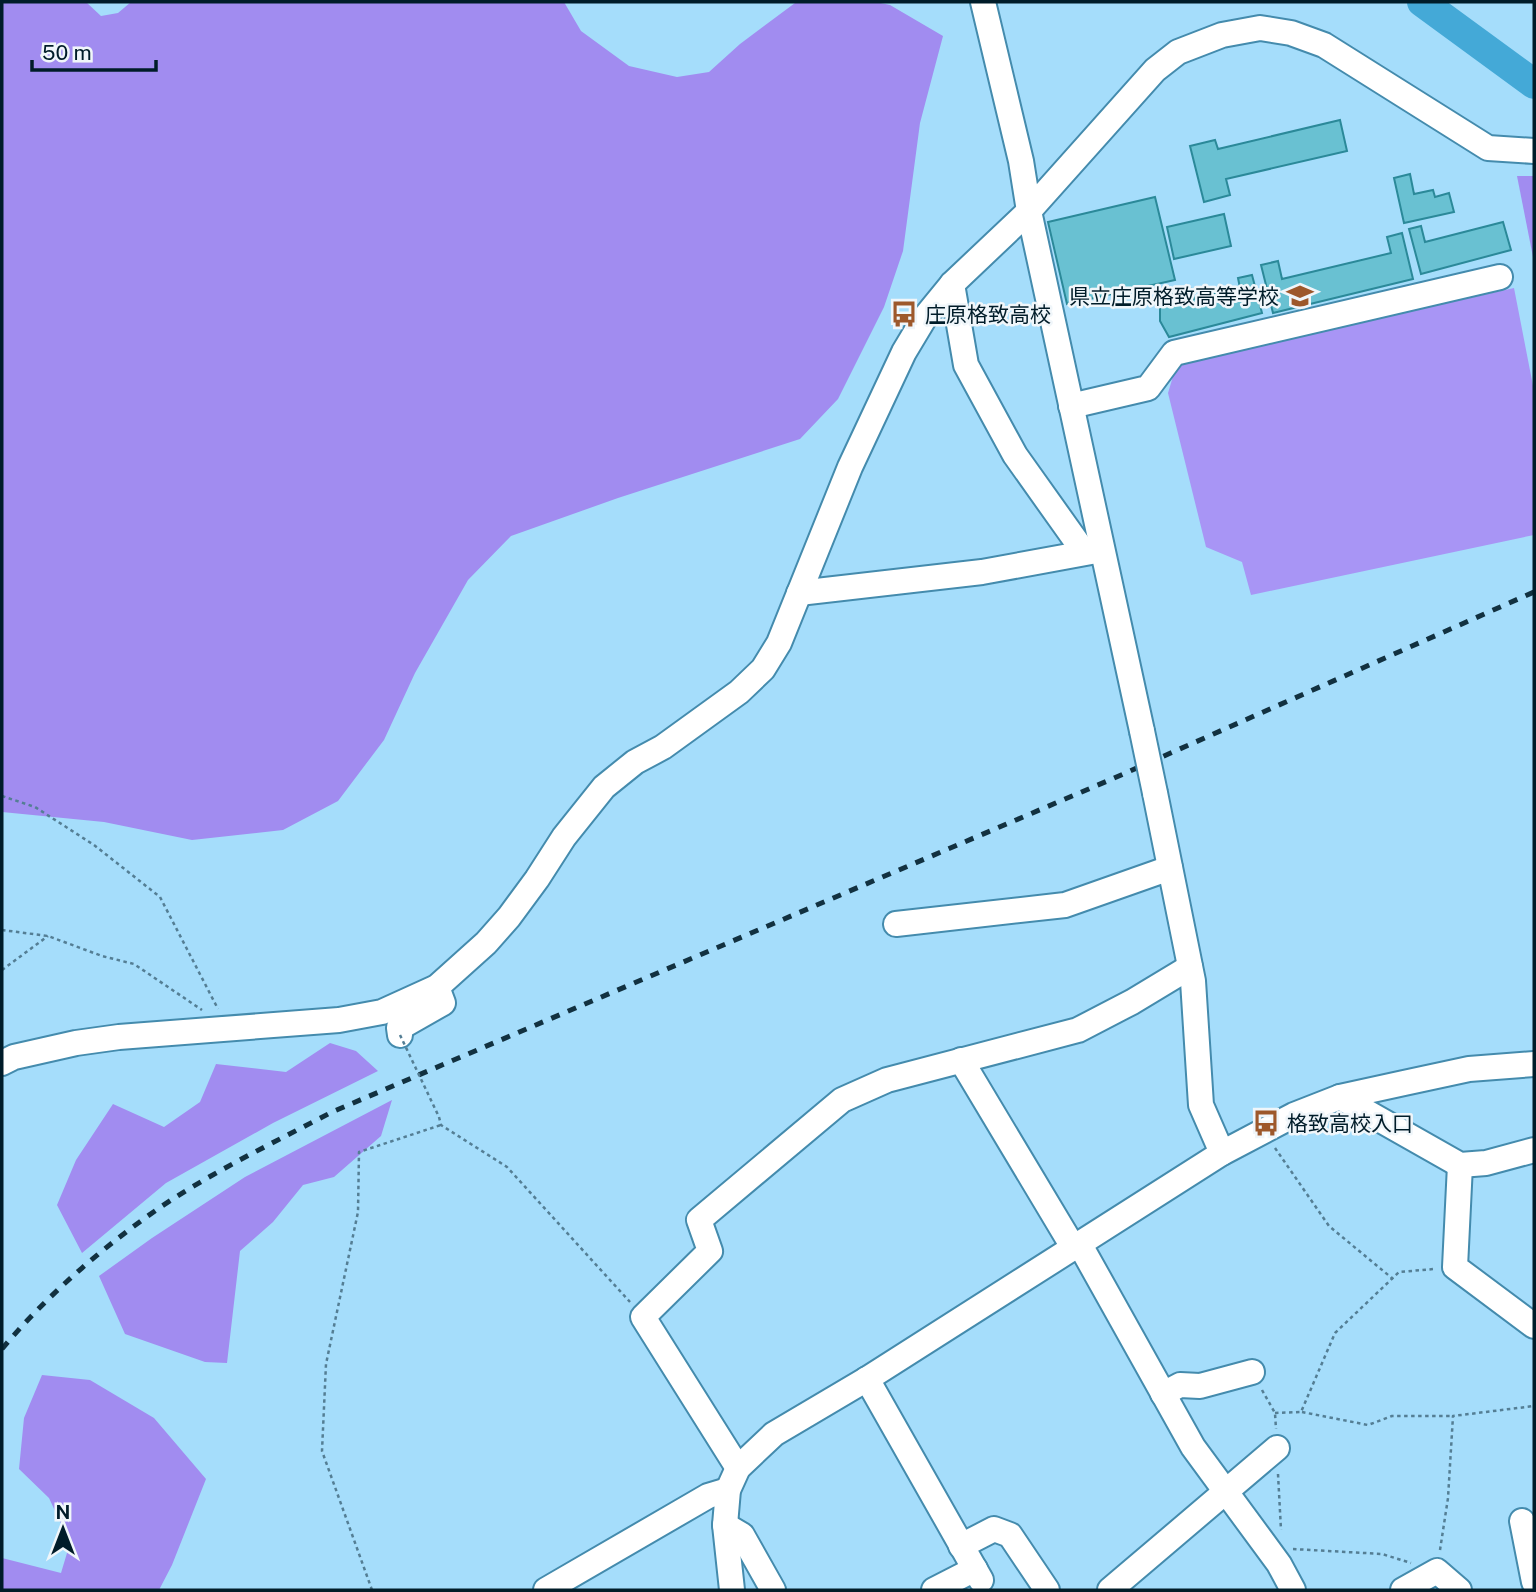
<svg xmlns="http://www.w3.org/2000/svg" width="1536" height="1592" viewBox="0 0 1536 1592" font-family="'Public Sans','Noto Sans JP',sans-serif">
<rect width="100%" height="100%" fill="#a5ddfb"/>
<path fill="#a895f5" d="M1514,288L1534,391V535L1251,595L1242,562L1206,547L1168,393L1177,363Z"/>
<g fill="#a18cf0">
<path d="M2,2H86L101,16L118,13L131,2H564L581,31L629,66L677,77L709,72L740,44L795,3L801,2H876L890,5L943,36L920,123L903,251L884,307L838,399L800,439L618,498L511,536L468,580L415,673L384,740L338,801L283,830L192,840L104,822L2,812Z"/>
<path d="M1517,176H1534V262Z"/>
<path d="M330,1043L356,1051L378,1071L273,1123L166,1183L82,1253L57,1205L76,1160L113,1104L164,1127L200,1102L216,1064L286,1072Z"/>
<path d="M392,1100L381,1136L334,1177L303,1185L273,1222L240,1251L227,1363L205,1362L125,1334L99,1276L152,1238L245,1177Z"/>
<path d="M42,1375L90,1380L154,1418L206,1479L172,1565L159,1590H2V1558L61,1573L70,1543L49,1498L19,1469L24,1418Z"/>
</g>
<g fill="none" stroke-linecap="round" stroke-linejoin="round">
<path stroke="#44a9d7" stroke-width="30" d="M1422,2L1534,84"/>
</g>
<g fill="#69c1d2" stroke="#2b8999" stroke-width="2">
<path d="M1340,120L1347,151L1226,179L1230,195L1204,202L1190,146L1215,140L1218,149Z"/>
<path d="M1410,174L1414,194L1433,190L1435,197L1449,193L1454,212L1404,223L1394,178Z"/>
<path d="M1155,197L1175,280L1067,304L1048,222Z"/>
<path d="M1224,214L1231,246L1174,259L1167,227Z"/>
<path d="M1503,222L1511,250L1421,274L1409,229L1421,226L1425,242Z"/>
<path d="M1402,233L1413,279L1273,313L1261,265L1278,261L1282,279L1391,253L1387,237Z"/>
<path d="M1252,275L1262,313L1169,337L1160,321V307L1169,303L1167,295L1191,289L1194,299L1240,288L1238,278Z"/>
</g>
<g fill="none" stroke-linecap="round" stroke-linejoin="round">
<g stroke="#448bad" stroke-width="28">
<g id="minor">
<path d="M983,2L1021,161L1029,211L1142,731"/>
<path d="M952,284L966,365L1015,455L1084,552"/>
<path d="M1071,406L1148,388L1174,353L1500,277"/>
<path d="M799,593L982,572L1102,550"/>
<path d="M1155,793L1193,981L1201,1105L1222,1153"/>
<path d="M896,924L1065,905L1170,868"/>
<path d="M400,1035L399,1028L443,1003L437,987"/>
<path d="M961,1060L1073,1247"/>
<path d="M2,1063L14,1057L76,1043L119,1037L339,1020L382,1012L437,987L486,943L509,917L537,879L564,837L604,787L635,762L663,747L739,692L763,669L779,643L850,467L904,352L925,317L952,284L1029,211L1155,70L1178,52L1222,35L1260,28L1291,33L1324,45L1488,148L1534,151"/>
<path d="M1340,1097L1460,1165L1486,1163L1534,1150"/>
<path d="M1460,1165L1455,1267L1534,1326"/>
<path d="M1079,1243L1193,1447L1279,1564L1293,1590"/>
<path d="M867,1379L981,1580"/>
<path d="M1163,1394L1180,1385L1200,1386L1252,1372"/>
<path d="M738,1468L643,1317L710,1251L699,1220L842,1100L887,1080L1078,1030L1132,1002L1190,967"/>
<path d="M1522,1521L1534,1582"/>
<path d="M725,1525L742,1535L773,1590"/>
<path d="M961,1546L994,1529L1010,1535L1047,1590"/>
<path d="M546,1590L708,1496L728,1490"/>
<path d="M732,1590L725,1525L728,1490L738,1468L774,1434L867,1379L1222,1153L1294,1115L1340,1097L1404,1083L1469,1069L1534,1064"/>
<path d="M934,1590L975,1569"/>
<path d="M1110,1590L1277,1448"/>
<path d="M1403,1590L1437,1571L1459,1590"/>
</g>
</g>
<g stroke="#547e94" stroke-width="2.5" stroke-dasharray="3.5 3.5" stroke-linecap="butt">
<path d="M2,796L35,807L94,845L160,897L218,1009"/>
<path d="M2,930L48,936L102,956L134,964L202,1010"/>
<path d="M2,970L48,936"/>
<path d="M439,1117L441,1125L507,1167L630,1302"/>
<path d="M1275,1148L1329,1226L1393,1279"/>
<path d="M1262,1390L1275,1413L1276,1429"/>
<path d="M1302,1412L1368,1425L1392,1416H1453"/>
<path d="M1275,1413L1301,1412L1335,1333L1399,1272L1434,1269"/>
<path d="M1278,1474L1281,1530"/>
<path d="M1293,1549L1382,1554L1411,1563"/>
<path d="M1440,1550L1448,1498L1453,1416L1534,1406"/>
<path d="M372,1590L322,1451L326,1364L358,1212L359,1152L441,1125"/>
</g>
<use href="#minor" stroke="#fff" stroke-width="24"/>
<path stroke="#123140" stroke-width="5" stroke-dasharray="9 9" stroke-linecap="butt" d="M2,1349C47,1295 104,1246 162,1206C216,1170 275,1142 332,1112L1112,779L1534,592"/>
<g stroke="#448bad" stroke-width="28" stroke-linecap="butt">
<path id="minor-bridge" d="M1142,731L1155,793"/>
</g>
<path stroke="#547e94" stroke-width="2.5" stroke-dasharray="3.5 3.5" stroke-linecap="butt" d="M400,1035L439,1117"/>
<use href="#minor-bridge" stroke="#fff" stroke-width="24"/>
</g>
<defs>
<g id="school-bare" transform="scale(2.1)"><path d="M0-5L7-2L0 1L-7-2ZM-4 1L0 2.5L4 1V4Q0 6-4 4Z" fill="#9d582b" stroke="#f0f6fa" stroke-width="2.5" paint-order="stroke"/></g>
<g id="bus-bare" transform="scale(2.1)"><path d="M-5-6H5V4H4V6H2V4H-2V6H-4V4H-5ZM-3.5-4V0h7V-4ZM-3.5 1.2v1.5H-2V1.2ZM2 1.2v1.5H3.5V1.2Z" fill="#9d582b" stroke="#f0f6fa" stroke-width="2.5" paint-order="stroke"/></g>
</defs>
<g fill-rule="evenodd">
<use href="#school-bare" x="1300" y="296"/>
<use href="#bus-bare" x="904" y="314"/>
<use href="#bus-bare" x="1266" y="1123"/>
</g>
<g text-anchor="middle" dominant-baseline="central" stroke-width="5" stroke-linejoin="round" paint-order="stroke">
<g font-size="21" fill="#001c29" stroke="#f0f6fa" text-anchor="start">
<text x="1279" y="296" text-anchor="end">県立庄原格致高等学校</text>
<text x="925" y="314">庄原格致高校</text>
<text x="1287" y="1123">格致高校入口</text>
</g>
</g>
<rect width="1536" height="1592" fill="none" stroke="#001c29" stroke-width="7"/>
<g transform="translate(63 1529)" stroke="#f0f6fa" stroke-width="5" paint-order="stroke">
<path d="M0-5L12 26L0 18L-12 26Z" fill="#001c29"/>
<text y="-10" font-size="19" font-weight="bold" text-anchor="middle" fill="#001c29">N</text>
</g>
<path d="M32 60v10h124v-10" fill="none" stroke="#001c29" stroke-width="3.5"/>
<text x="42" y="60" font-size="21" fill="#001c29" stroke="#f0f6fa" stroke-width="5" paint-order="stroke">50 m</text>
</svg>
